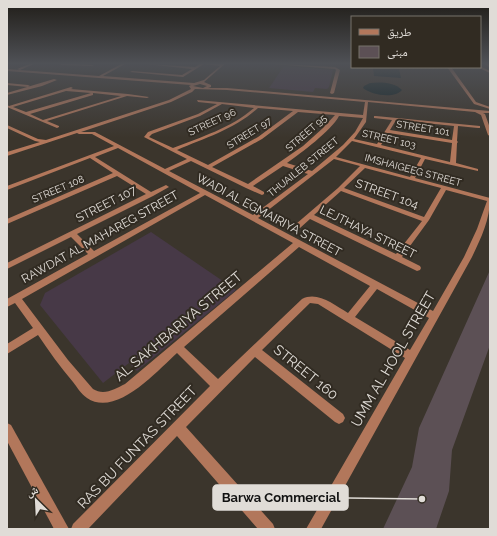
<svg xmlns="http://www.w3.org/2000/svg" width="497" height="536" viewBox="0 0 497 536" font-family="Raleway,'Noto Naskh Arabic',sans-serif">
<rect width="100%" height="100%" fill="#3b352c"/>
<g fill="#473947">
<path d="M284,66L333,70L329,87L327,89L315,88L313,92L269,88Z"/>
<path d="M151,232L236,290L137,371L129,363L103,383L40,305L45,293Z"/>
</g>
<g fill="#0e2124">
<path d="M373,68L399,69L401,78L374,76Z"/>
<path d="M370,83C380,82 394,82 402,90C395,99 371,95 363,88L364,86Z"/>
</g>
<path fill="#5c5055" d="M490,270V345L452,450L449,491L436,529H383L412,467L419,428Z"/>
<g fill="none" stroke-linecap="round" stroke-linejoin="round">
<g fill="#b2775b" fill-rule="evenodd">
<path d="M32,63H36L20,70L17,69Z"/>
<path d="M60,63L92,65L94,66L61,65Z"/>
<path d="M123,63H127L103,76L194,83L204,80L220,66L204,64L183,77L130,72L132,71L182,75L192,69L146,64L195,67L201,63H226L204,82L211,85V87L208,88H227L490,111V113H483L485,114L490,128V136L488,135L481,115L475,112L368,102L366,122L354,139L377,144L392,120L374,118V116H376L480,126V128H478L458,126L457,141L458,142L457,143L456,163L478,169V171L425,159L415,178L490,198C490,220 481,238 472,257L321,529H306L405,358L318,304L310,303L262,350L343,414L345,418L343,422L339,424L335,422L255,357L186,427L273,524L275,529H258L177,436L88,529H71L73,524L210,386L177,353C157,371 116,418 87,398C81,394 77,387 73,382C60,367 49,351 38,335L7,354V344L33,328L15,303L7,307V299L88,254L71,237L7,269V263L146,194L117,176L7,224V219L113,173L90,158L7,190V186L114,146L92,134H79L77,133L7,156V152L40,142L35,141L7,128V125L38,139L46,140L169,100L191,89L189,86L191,85L7,71V69L99,76ZM200,84L207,86L203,88L193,86ZM195,89L227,90L365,102L363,115L197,100L198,102L217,104L198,114L148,132L144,137L187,159L165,169L95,132H81L171,102L192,92ZM222,104L254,108C231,128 201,137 173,148L149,137L152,134L200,116ZM258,108L293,111L258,137L208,165L177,150C205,138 235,129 258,108ZM298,112L335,115L323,128L303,146L248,184L212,167L262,139ZM339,116L363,118L355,132L343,145L312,171L287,163C301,153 331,131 339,116ZM396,120L454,126L452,140L390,130ZM389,133L452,143L450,162L381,145ZM352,141L421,158L410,177L336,157ZM118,148L200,193L94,251L77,234L153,196L169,187L166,185L164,186L151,192L95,157ZM334,159L360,166L338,188L296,224L295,226L296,228H300L310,219L417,271L420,270L421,268L420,266L402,257L429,220L446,190L487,201L477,229L464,257L433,311L258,218ZM191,161L246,188L262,195L264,194V192L253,186L283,166L308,174L253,215L169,171ZM365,168L441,188L424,217L344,188ZM341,191L422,221L396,254L314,215ZM205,195L293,243L125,384C115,389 104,396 93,389L68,360L22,299ZM299,247L370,286L348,313C334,305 318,291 302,299L218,379L184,347ZM377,289L429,318L410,350L355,317Z"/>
<path d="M261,63L335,67L340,70L334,93L332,94L330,93L336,70L335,69Z"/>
<path d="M484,63H487L490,66V68Z"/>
<path d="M480,66L490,71V73L477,67Z"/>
<path d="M447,67H451L476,102L490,107V109L474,104Z"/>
<path d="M54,79L57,80L42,86L7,95V93Z"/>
<path d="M7,83L28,85L30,86L28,87L7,85Z"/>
<path d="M71,87L73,88L71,89L128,94L149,97L147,98L127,96L47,121L59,126V127L57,128L7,107V105L9,106ZM66,91L91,93L26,112L13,107ZM93,93L121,96L43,120L30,114L93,95Z"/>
<path d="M7,423L11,425L69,529H54L7,441Z"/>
</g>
</g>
<linearGradient id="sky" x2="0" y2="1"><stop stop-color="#201d18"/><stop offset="0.46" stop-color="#4f5156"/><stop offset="1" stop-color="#4f5156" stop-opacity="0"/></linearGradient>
<rect width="497" height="138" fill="url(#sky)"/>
<g text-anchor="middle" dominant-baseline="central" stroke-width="4" stroke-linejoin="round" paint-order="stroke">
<g font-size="10" fill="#e0dcd7" stroke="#312b22">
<text transform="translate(212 122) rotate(-25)">STREET 96</text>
<text transform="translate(423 128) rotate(9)">STREET 101</text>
<text transform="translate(249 133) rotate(-32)">STREET 97</text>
<text transform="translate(306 133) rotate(-41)">STREET 95</text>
<text transform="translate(389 139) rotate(13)">STREET 103</text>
<text transform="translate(303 167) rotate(-39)">THUAILEB STREET</text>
<text transform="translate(413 170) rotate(15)">IMSHAIGEEG STREET</text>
<text transform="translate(58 189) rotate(-23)">STREET 108</text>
</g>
<g font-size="12" fill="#e0dcd7" stroke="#312b22">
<text transform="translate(387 194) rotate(20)">STREET 104</text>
<text transform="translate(106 204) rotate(-27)">STREET 107</text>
<text transform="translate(269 215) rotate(28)">WADI AL EGMAIRIYA STREET</text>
<text transform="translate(368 232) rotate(26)">LEJTHAYA STREET</text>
<text transform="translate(100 237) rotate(-29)">RAWDAT AL MAHAREG STREET</text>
</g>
<g font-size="14" fill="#e0dcd7" stroke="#312b22">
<text transform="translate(178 326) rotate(-40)">AL SAKHBARIYA STREET</text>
<text transform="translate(393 359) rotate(-60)">UMM AL HOOL STREET</text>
<text transform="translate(306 372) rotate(39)">STREET 160</text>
<text transform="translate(137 447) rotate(-46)">RAS BU FUNTAS STREET</text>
</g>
</g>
<path fill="none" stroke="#e0dcd7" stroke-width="1.5" d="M422 499L348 498"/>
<circle fill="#e0dcd7" stroke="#312b22" stroke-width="1.5" cx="422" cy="499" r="4"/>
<rect fill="#e0dcd7" stroke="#e0dcd7" stroke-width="1.5" x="213" y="485" width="135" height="25" rx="4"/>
<g font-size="13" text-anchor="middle" font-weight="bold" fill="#111">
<text x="281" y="502">Barwa Commercial</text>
</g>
<rect width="497" height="536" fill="none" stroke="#e0dcd7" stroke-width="16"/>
<rect x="351" y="16" width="130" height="52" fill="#312b22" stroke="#77726a"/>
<rect x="359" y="29" width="20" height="6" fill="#b2775b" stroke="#77726a"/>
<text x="387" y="36" font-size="12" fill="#e0dcd7">طريق</text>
<rect x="359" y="46" width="20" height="12" fill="#5c5055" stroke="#77726a"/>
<text x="387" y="56" font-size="12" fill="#e0dcd7">مبنى</text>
<g transform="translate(36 500) rotate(336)" stroke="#312b22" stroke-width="3" paint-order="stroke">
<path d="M0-3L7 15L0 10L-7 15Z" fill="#e0dcd7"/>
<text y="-6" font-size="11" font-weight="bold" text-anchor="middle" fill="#e0dcd7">ش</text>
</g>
</svg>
